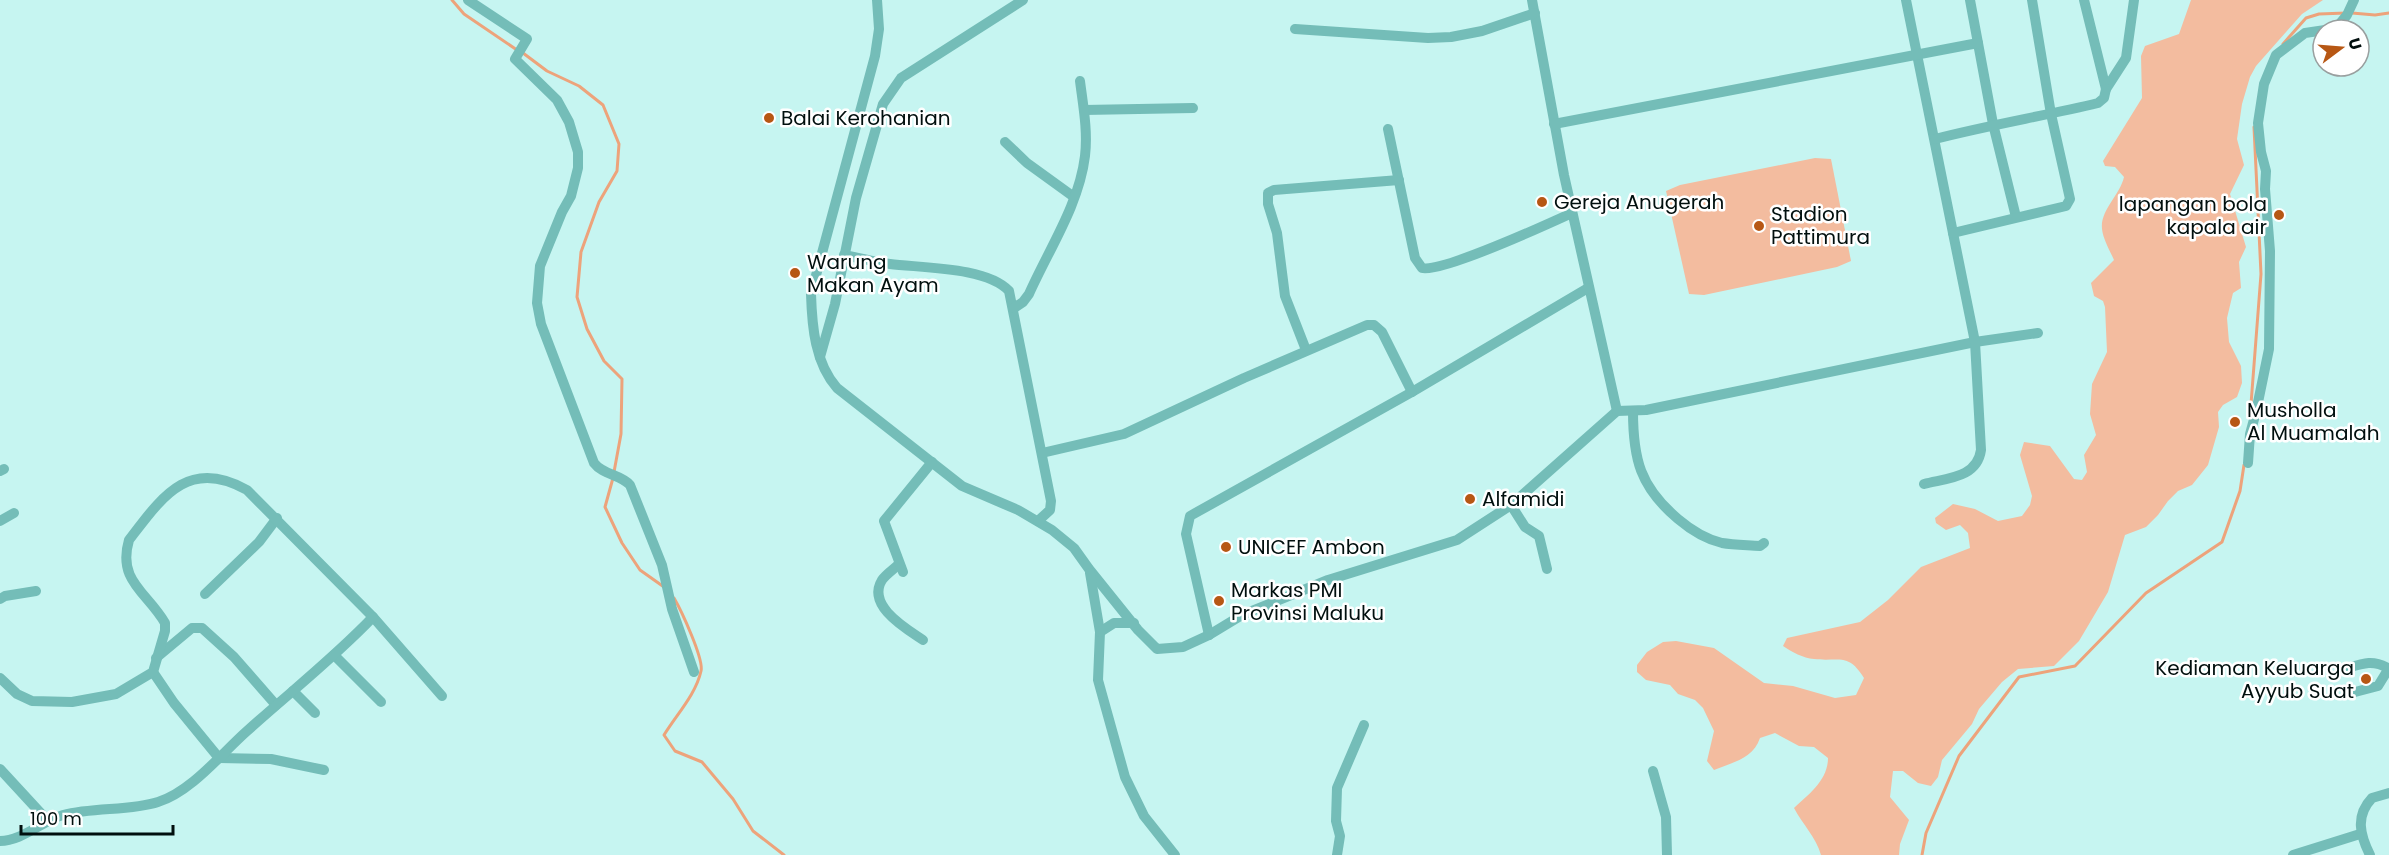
<svg xmlns="http://www.w3.org/2000/svg" width="2389" height="855" viewBox="0 0 2389 855" font-family="Poppins,sans-serif">
<rect width="100%" height="100%" fill="#c6f5f1"/>
<g fill="#f3bc9f">
<path d="M2191,0H2323L2302,14L2256,66L2250,77L2242,104L2237,139L2244,165L2230,194L2246,247L2239,262L2241,288L2233,293L2227,318L2229,342L2241,366L2242,383L2237,397L2223,405L2218,412L2219,427L2208,465L2192,485L2178,491L2168,501L2158,515L2146,527L2125,535L2108,592L2079,641L2054,666L2018,669L2002,682L1979,709L1972,724L1942,760L1938,777L1931,786L1918,783L1903,771H1893L1890,797L1909,820L1900,844L1899,855H1821C1816,837 1803,825 1794,808C1809,794 1828,780 1828,758L1814,747L1799,746L1775,733L1760,738C1753,759 1733,762 1714,770L1707,761L1714,731L1703,708L1695,700L1678,694L1670,685L1646,680L1637,672V665L1647,652L1663,642L1676,641L1714,648L1764,683L1793,686L1835,698L1856,695L1864,678C1848,652 1839,662 1814,659C1803,658 1792,652 1783,646L1787,638L1860,622L1888,600L1921,567L1970,548L1968,533L1960,525L1946,530L1936,523L1935,518L1953,504L1975,509L1998,521L2022,516L2030,505L2032,496L2020,455L2024,442L2050,446L2074,479L2082,480L2087,472L2084,455L2096,435L2090,414L2092,384L2107,352L2105,307L2103,301L2094,296L2091,283L2114,260C2110,251 2103,239 2102,229C2100,210 2120,195 2124,177L2115,167L2105,166L2103,161L2142,98L2141,56L2145,46L2179,34Z"/>
<path d="M1815,158L1831,159L1851,261L1837,267L1704,295L1689,294L1666,191L1680,185Z"/>
</g>
<g fill="none" stroke-linecap="round" stroke-linejoin="round">
<g stroke="#eda37b" stroke-width="3">
<path d="M452,0L464,14L517,50"/>
<path d="M2352,13L2375,15L2389,13"/>
<path d="M2283,44L2306,18L2319,14L2346,13"/>
<path d="M523,53L547,71L579,86L603,105L619,144L617,171L599,202L581,252L577,297L587,329L604,361L622,379L621,434L614,472"/>
<path d="M2250,417L2261,274L2254,127"/>
<path d="M613,478L605,507L622,543L640,570L664,587"/>
<path d="M674,598C681,610 704,659 701,671C696,694 677,714 664,735L675,751L702,762L733,799L753,831L784,855"/>
<path d="M1922,855L1926,833L1959,756L2019,677L2075,666L2146,593L2222,542L2240,491L2244,465"/>
</g>
<g stroke="#74bdb8" stroke-width="10">
<path d="M468,0L527,39L515,59L557,100L569,122L578,152V168L571,196L562,212L540,266L537,303L541,324L594,463C603,475 620,474 630,485L662,565L672,609L694,672"/>
<path d="M877,0L879,29L875,56L811,294C812,327 815,363 837,388L962,486L1018,510L1052,530L1074,548L1089,569L1138,630L1157,649L1183,647L1209,635L1242,615L1328,580L1457,540L1511,505L1617,411L1646,410L1975,342L2038,333"/>
<path d="M1532,0L1564,175L1617,411"/>
<path d="M1906,0L1975,342L1981,450C1977,478 1947,478 1924,484"/>
<path d="M1970,0L1993,124L2016,217"/>
<path d="M2084,0L2106,89L2126,58L2134,0"/>
<path d="M1295,29L1428,38L1451,37L1482,31L1535,13"/>
<path d="M1084,110L1193,108"/>
<path d="M1554,124L1978,43"/>
<path d="M1388,129L1415,258L1422,268C1441,273 1548,224 1572,213"/>
<path d="M1935,139C1989,125 2044,116 2098,103L2104,98L2106,89"/>
<path d="M1005,142L1027,163L1074,197"/>
<path d="M1953,233L2066,206L2070,199L2051,114L2032,0"/>
<path d="M844,255C859,258 875,262 890,264C922,268 987,267 1009,291L1051,501L1050,510L1038,521"/>
<path d="M1014,308L1023,302L1029,294C1049,249 1079,205 1085,156C1088,131 1083,105 1080,81"/>
<path d="M1306,350L1285,296L1277,233L1268,204V193L1274,190L1399,180"/>
<path d="M820,357L835,304L856,198L883,104L901,78L1023,0"/>
<path d="M1633,411C1633,459 1640,487 1678,519C1691,530 1705,539 1722,543C1734,545 1747,545 1760,546L1764,543"/>
<path d="M1042,453L1124,434L1244,378L1367,325H1374L1382,332L1412,392L1588,288"/>
<path d="M2248,463L2250,434L2256,412L2269,349L2270,251L2265,189L2266,171L2261,152L2258,123L2264,84L2276,55L2305,33L2332,29L2338,26L2347,15L2354,0"/>
<path d="M0,471L4,469"/>
<path d="M1511,505L1525,527L1539,536L1547,569"/>
<path d="M0,521L14,513"/>
<path d="M899,564C894,569 886,574 882,580C866,606 907,629 923,640"/>
<path d="M903,572L884,521L932,462"/>
<path d="M1090,573L1100,632L1098,680L1125,777L1144,816L1175,855"/>
<path d="M205,594L259,542L277,518"/>
<path d="M0,599L5,596L36,591"/>
<path d="M1100,632L1114,623H1134"/>
<path d="M1209,635L1186,534L1190,516L1412,392"/>
<path d="M334,655L381,702"/>
<path d="M156,658L192,628H202L234,657L276,705"/>
<path d="M2348,668C2364,663 2373,660 2388,668"/>
<path d="M153,672L174,703L219,758L271,759L324,770"/>
<path d="M0,678L17,694L32,701L72,702L116,694L153,672L165,631V623C147,592 117,581 129,540C162,497 188,457 247,490L373,617L442,696"/>
<path d="M293,691L315,713"/>
<path d="M2355,692L2378,686L2389,668"/>
<path d="M0,769L47,820"/>
<path d="M1653,771L1666,817L1667,855"/>
<path d="M0,841C22,841 42,821 63,815C94,807 131,811 158,802C191,792 222,753 247,731C289,693 334,658 373,617"/>
<path d="M1337,855L1340,836L1336,821L1337,788L1364,725"/>
<path d="M2293,855L2360,834"/>
<path d="M2370,855C2360,835 2355,816 2372,798L2389,793"/>
</g>
</g>
<g fill="#b75714" stroke="#fff" stroke-width="2">
<circle cx="769" cy="118" r="6"/>
<circle cx="1542" cy="202" r="6"/>
<circle cx="2279" cy="215" r="6"/>
<circle cx="1759" cy="226" r="6"/>
<circle cx="795" cy="273" r="6"/>
<circle cx="2235" cy="422" r="6"/>
<circle cx="1470" cy="499" r="6"/>
<circle cx="1226" cy="547" r="6"/>
<circle cx="1219" cy="601" r="6"/>
<circle cx="2366" cy="679" r="6"/>
</g>
<g text-anchor="middle" dominant-baseline="central" stroke-width="5" stroke-linejoin="round" paint-order="stroke">
<g font-size="20" fill="#010f0e" stroke="#fff" text-anchor="start">
<text x="781" y="118">Balai Kerohanian</text>
<text x="1554" y="202">Gereja Anugerah</text>
<text x="2267" y="204" text-anchor="end">lapangan bola<tspan x="2267" dy="23">kapala air</tspan></text>
<text x="1771" y="214">Stadion<tspan x="1771" dy="23">Pattimura</tspan></text>
<text x="807" y="262">Warung<tspan x="807" dy="23">Makan Ayam</tspan></text>
<text x="2247" y="410">Musholla<tspan x="2247" dy="23">Al Muamalah</tspan></text>
<text x="1482" y="499">Alfamidi</text>
<text x="1238" y="547">UNICEF Ambon</text>
<text x="1231" y="590">Markas PMI<tspan x="1231" dy="23">Provinsi Maluku</tspan></text>
<text x="2354" y="668" text-anchor="end">Kediaman Keluarga<tspan x="2354" dy="23">Ayyub Suat</tspan></text>
</g>
</g>
<g transform="translate(2341 48) rotate(74)"><circle r="28" fill="#ffffff" stroke="#999f9f" stroke-width="1.5"/>
<path d="M0-4.5L10 22L0 15L-10 22Z" fill="#b75714"/>
<text y="-9" font-size="16" font-weight="bold" text-anchor="middle" fill="#010f0e">U</text>
</g>
<path d="M21 825v9h152v-9" fill="none" stroke="#010f0e" stroke-width="3"/>
<text x="30" y="825" font-size="18" fill="#010f0e" stroke="#ffffff" stroke-width="4.5" paint-order="stroke">100 m</text>
</svg>
